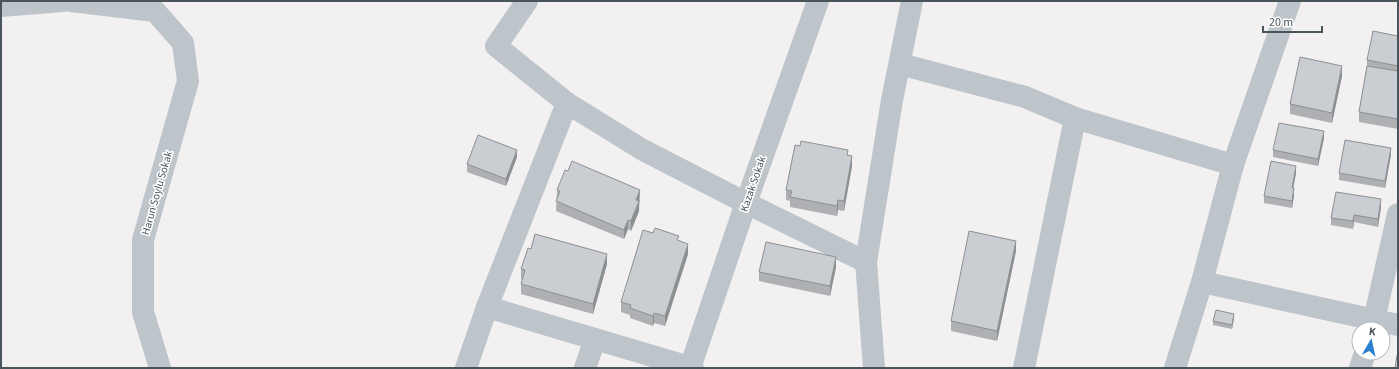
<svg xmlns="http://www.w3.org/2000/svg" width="1399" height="369" viewBox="0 0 1399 369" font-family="'Source Sans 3',sans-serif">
<rect width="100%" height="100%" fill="#f2f0f0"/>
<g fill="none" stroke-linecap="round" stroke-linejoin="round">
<g stroke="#bdc5cb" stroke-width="22">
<path d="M71,1L155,11L183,43L188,81L143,240V312L160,368"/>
<path d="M1,6L63,1"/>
<path d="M900,64L1025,97L1075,118L1233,165"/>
<path d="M567,103L643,150L746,203L866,262"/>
<path d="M1202,282L1398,325"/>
<path d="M487,307L693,368"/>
<path d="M1372,329L1398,214"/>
<path d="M466,368L487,307L567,103L496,46L527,1"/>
<path d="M585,368L595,339"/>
<path d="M690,368L746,203L818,1"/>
<path d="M874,368L866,262L892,100L912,1"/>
<path d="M1024,368L1075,118"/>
<path d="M1175,368L1202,282L1233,165L1290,1"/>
<path d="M1360,368L1365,353"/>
</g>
</g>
<g fill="#aeb0b4">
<path d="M1398,36V129L1359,122V112L1367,66V60Z"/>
<path d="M1342,76L1332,123L1290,114V104Z"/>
<path d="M1324,138L1318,166L1273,157V150Z"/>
<path d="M848,155L852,166L844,211L838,210L837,216L790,207V201L786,200V190Z"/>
<path d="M1391,155L1385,188L1339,180V173Z"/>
<path d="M517,157L506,186L467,172V164Z"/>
<path d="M1296,173L1293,188L1294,196L1292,208L1264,203V196Z"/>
<path d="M557,190L640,200L639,202V211L631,231L628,229L624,239L556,211Z"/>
<path d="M1381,207L1378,227L1354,222L1353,229L1331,225V218Z"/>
<path d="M679,241L688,254L665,326L654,323L653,326L630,318V315L621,312V302Z"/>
<path d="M1016,251L997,341L951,331V321Z"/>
<path d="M607,264L593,314L521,294V284L522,280L521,279V269Z"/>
<path d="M836,267L830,296L759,281V272Z"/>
<path d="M1234,318L1232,329L1213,325V321Z"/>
</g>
<g fill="#8d9092">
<path d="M1342,66V76L1332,123V113Z"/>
<path d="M1324,131V138L1318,166V159Z"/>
<path d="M1391,148V155L1385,188V181Z"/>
<path d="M517,150V157L506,186V179Z"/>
<path d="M852,156V166L844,211V201Z"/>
<path d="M1296,166V173L1292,195V188Z"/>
<path d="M1294,188V196L1292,208V201Z"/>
<path d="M640,190L639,211L631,231V221L636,200Z"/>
<path d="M1381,199V207L1378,227V219Z"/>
<path d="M838,200V210L837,216V206Z"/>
<path d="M1354,215V222L1353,229V221Z"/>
<path d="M628,220V229L624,239V230Z"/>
<path d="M1016,241V251L997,341V331Z"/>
<path d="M688,244V254L665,326V316Z"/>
<path d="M607,254V264L593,314V304Z"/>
<path d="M836,257V267L830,296V286Z"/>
<path d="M654,313V323L653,326V316Z"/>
<path d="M1234,314V318L1232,329V325Z"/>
</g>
<g fill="#cacdd1" stroke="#8d9092">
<path d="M1373,31L1398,36V66L1367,60Z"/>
<path d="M1300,57L1342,66L1332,113L1290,104Z"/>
<path d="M1367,66L1398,71V119L1359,112Z"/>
<path d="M1279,123L1324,131L1318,159L1273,150Z"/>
<path d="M478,135L517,150L506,179L467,164Z"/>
<path d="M1345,140L1391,148L1385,181L1339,173Z"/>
<path d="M801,141L848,150L847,155L852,156L844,201L838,200L837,206L790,197L792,191L786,190L795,145L800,146Z"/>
<path d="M572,161L640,190L636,200L639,201L631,221L628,220L624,230L556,201L560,191L557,190L565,170L568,171Z"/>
<path d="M1271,161L1296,166L1292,188H1294L1292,201L1264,196Z"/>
<path d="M1336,192L1381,199L1378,219L1354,215L1353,221L1331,218Z"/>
<path d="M655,228L679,236L677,240L688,244L665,316L654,313L653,316L630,308L631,305L621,302L643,230L653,233Z"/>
<path d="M969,231L1016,241L997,331L951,321Z"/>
<path d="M535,234L607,254L593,304L521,284L525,270L521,269L528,248L531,249Z"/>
<path d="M766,242L836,257L830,286L759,272Z"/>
<path d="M1216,310L1234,314L1232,325L1213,321Z"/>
<path d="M1397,355H1398V368H1395Z"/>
</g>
<g text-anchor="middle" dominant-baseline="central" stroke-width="3" stroke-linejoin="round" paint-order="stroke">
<g font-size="11" fill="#49545b" stroke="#fff">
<text transform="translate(753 184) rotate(-71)">Kazak Sokak</text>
<text transform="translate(157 193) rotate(-74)">Harun Soylu Sokak</text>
</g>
</g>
<rect width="1399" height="369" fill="none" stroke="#49545b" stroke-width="4"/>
<g transform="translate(1371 341) rotate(9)"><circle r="19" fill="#ffffff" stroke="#b6bbbd"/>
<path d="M0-3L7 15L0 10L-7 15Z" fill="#2c81cf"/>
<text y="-6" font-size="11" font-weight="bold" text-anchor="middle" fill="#49545b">K</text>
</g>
<path d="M1263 26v6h59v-6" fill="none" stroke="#49545b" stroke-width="2"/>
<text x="1269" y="26" font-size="12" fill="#49545b" stroke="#ffffff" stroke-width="3" paint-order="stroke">20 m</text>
</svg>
